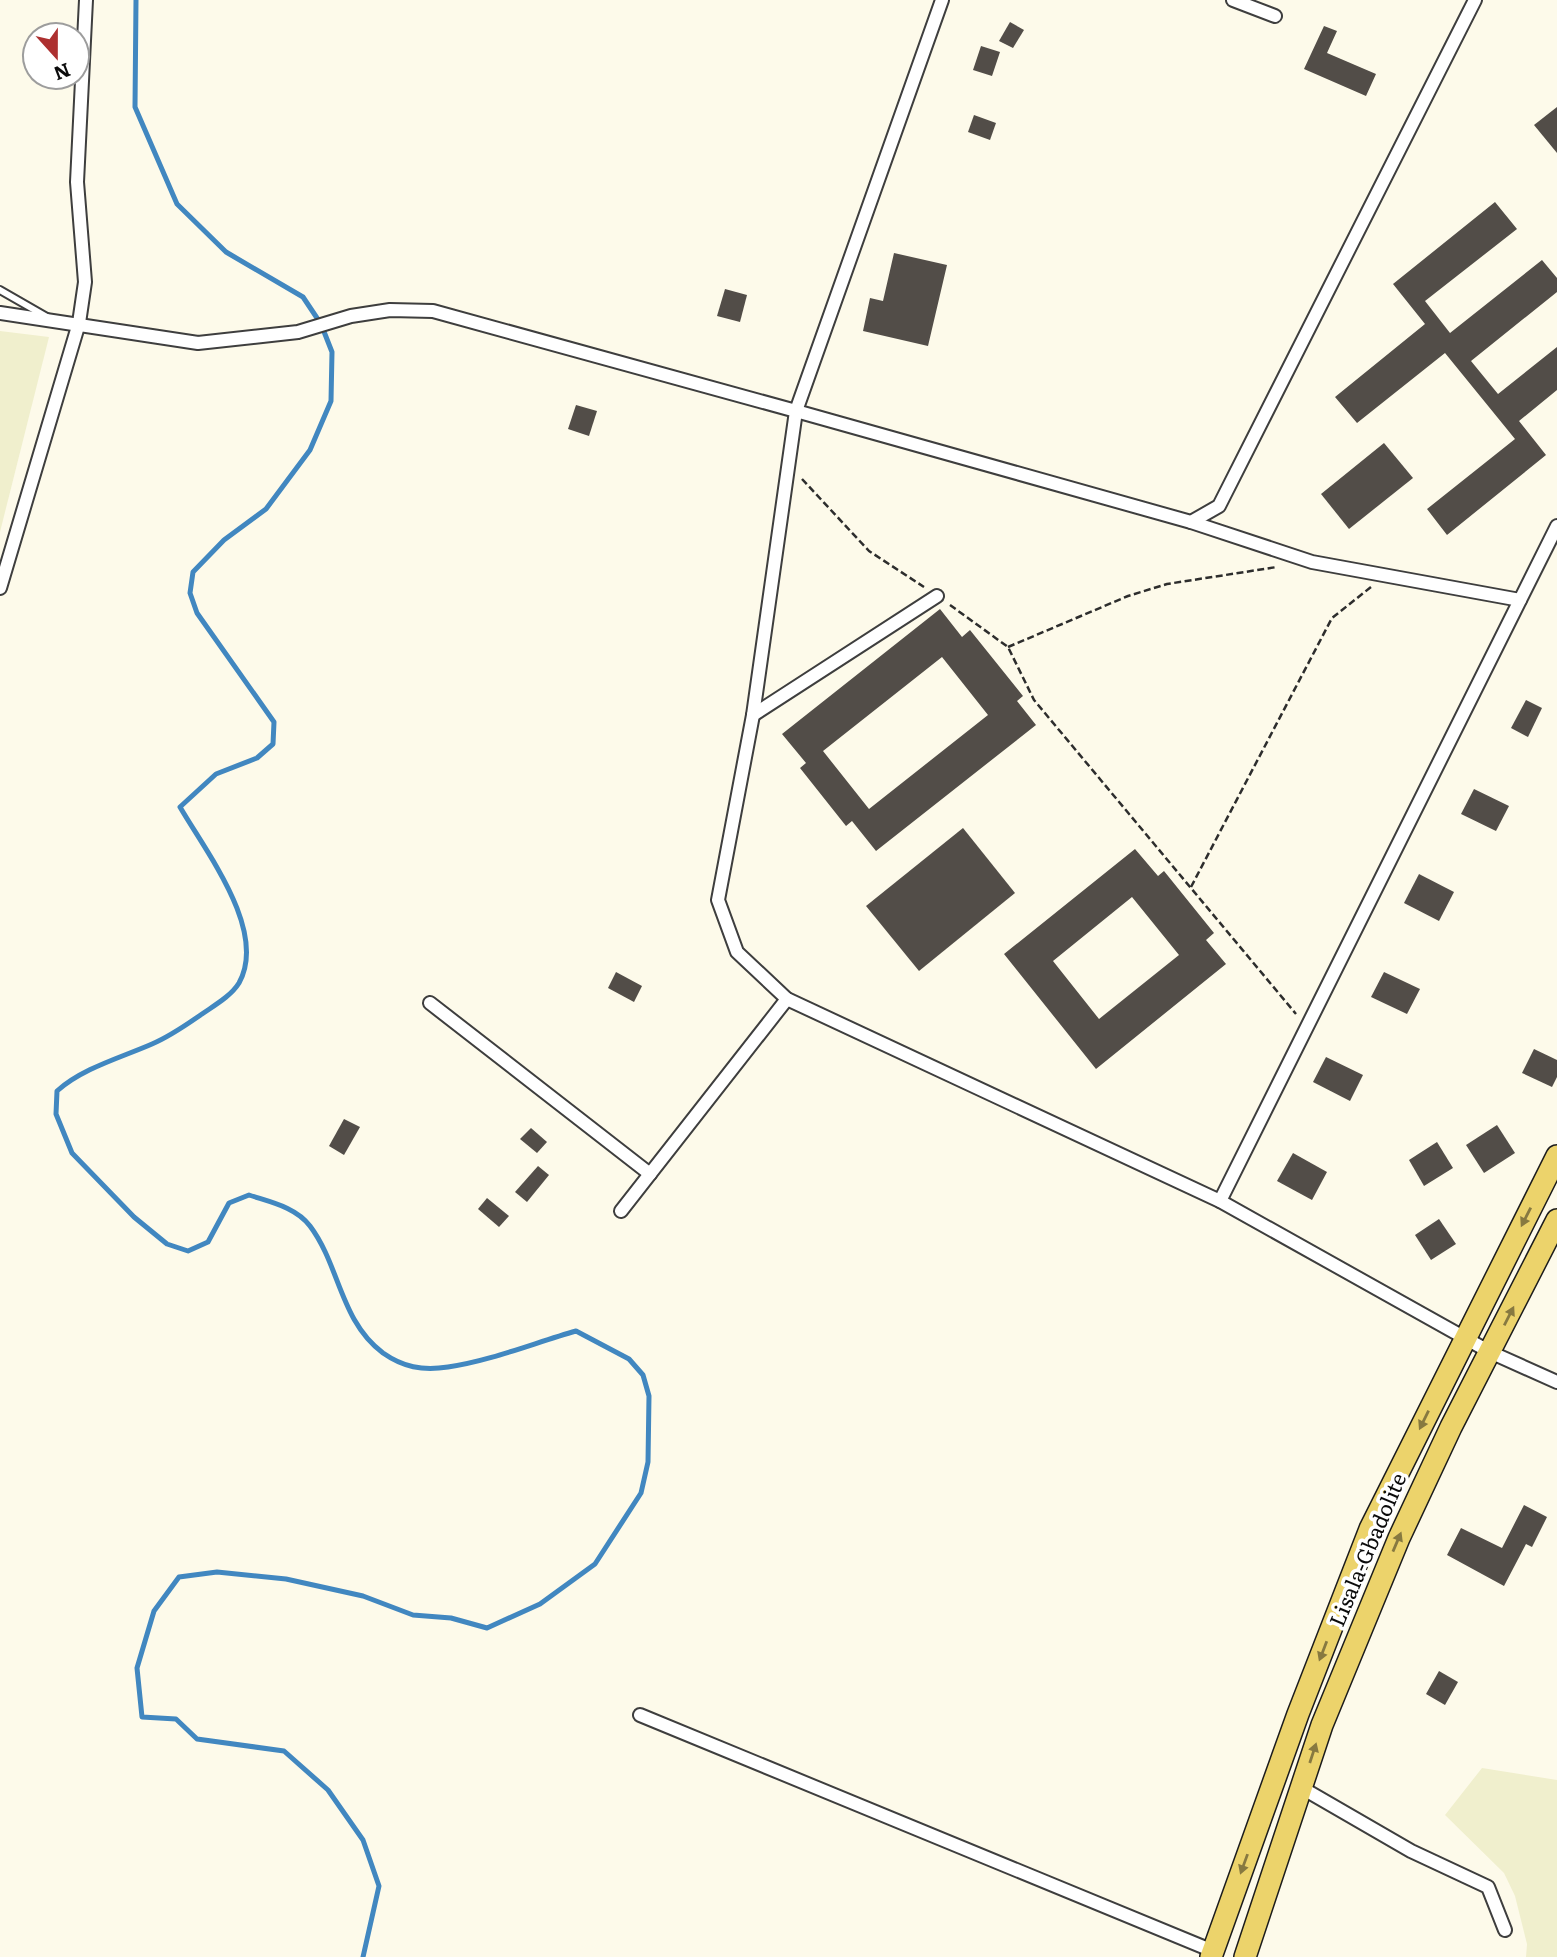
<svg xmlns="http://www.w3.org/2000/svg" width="1557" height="1957" viewBox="0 0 1557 1957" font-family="Literata,serif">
<rect width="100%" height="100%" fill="#fdfaea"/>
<g fill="#f0efcd">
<path d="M0,331L49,337L0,532Z"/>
<path d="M1482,1768L1557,1780V1957H1526L1527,1944L1515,1896L1504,1873L1445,1815Z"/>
</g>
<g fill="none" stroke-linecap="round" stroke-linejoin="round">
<path stroke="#4187c0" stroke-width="5" d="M136,0L135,107L177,204L226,252L303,297L321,324L332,352L331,401L310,450L266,509L224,540L193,572L190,593L197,613L274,722L273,744L257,758L216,774L180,807C206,852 268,931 239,983C231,996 215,1005 202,1014C186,1025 171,1036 152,1044C120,1058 83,1068 57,1091L56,1114L72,1153L134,1217L167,1244L188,1251L208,1242L229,1203L249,1195C270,1202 296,1207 310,1226C340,1266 340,1321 383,1353C403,1367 422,1371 448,1367C490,1361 534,1343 576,1331L629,1359L643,1375L649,1396L648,1462L641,1493L595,1564L540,1604L487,1628L451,1618L413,1615L363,1596L286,1579L217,1572L179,1577L154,1611L137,1668L142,1717L176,1719L197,1739L284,1751L328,1790L363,1840L379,1886L363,1957"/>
</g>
<g fill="#524d48" fill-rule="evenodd">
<path d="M1010,22L1024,30L1013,48L999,41Z"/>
<path d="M1324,26L1337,31L1327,53L1376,74L1366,96L1304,69Z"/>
<path d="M981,46L1000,52L992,76L973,70Z"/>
<path d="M1557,107V153L1534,125Z"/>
<path d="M974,115L996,123L990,140L968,132Z"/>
<path d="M1495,202L1517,229L1425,301L1450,333L1542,260L1557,278V292L1471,361L1498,394L1557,347V390L1519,421L1546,455L1447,535L1427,509L1515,439L1445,353L1357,423L1335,397L1425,324L1393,284Z"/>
<path d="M894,253L947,265L928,346L863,331L870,298L883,301Z"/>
<path d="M725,289L747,295L740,322L717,316Z"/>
<path d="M576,405L597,411L589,436L568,429Z"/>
<path d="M1384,443L1413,478L1349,529L1321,494Z"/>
<path d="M940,609L962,637L970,630L1023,696L1017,701L1036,725L876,851L852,821L846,826L800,768L806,763L782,734ZM942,657L988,715L869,809L823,751Z"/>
<path d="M1526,700L1542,708L1528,737L1511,728Z"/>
<path d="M1474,789L1509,806L1496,831L1461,814Z"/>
<path d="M963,828L1015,893L919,971L866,906Z"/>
<path d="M1135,849L1158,876L1164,871L1214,933L1206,940L1226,964L1096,1069L1004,954ZM1132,897L1179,955L1099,1019L1053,961Z"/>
<path d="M1419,874L1454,892L1439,921L1404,903Z"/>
<path d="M616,972L642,986L634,1002L608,988Z"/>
<path d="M1384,972L1420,989L1407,1014L1371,997Z"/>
<path d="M1534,1049L1557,1060V1077L1552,1087L1522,1073Z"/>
<path d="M1326,1057L1363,1075L1350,1101L1313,1082Z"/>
<path d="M344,1119L360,1127L344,1155L329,1146Z"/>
<path d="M1497,1125L1515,1153L1484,1173L1466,1145Z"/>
<path d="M531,1128L547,1142L537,1153L520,1139Z"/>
<path d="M1437,1142L1453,1168L1424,1186L1409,1160Z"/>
<path d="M1293,1153L1327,1172L1312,1200L1277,1181Z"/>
<path d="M538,1166L549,1175L527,1202L515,1192Z"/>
<path d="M487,1198L509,1216L499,1227L478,1209Z"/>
<path d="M1439,1219L1456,1244L1431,1260L1415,1235Z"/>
<path d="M1524,1505L1547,1517L1532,1547L1526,1544L1504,1586L1447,1555L1461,1528L1502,1548Z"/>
<path d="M1439,1671L1458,1682L1445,1705L1426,1694Z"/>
</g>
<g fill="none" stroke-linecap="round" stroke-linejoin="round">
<g stroke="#3e3e3e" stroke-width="10">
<path id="service" d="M0,290L47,317"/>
</g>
<g stroke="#3e3e3e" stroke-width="16">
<g id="minor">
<path d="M942,0L796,411L1191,522L1219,506L1475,0"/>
<path d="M1233,0L1275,16"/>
<path d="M0,313L198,343L298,332L351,316L390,310L433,311L796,411L753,715L718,900L737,952L787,999L1220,1201L1490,1352L1557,1382"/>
<path d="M1191,522L1312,562L1520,600"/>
<path d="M0,588L79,323L85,282L77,182L86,0"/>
<path d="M753,715L937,596"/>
<path d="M430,1003L650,1174"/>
<path d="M1220,1201L1557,526"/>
<path d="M621,1211L787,999"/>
<path d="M640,1715L1213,1951"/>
<path d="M1302,1788L1411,1851L1488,1887L1505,1930"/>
</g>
</g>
<g stroke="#1c1c1c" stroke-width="24">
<g id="primary">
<path d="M1211,1957L1298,1714L1370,1529L1557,1156"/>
<path d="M1245,1957L1322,1725L1399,1538L1451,1427L1557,1220"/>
</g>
</g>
<g stroke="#2d2d2d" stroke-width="2.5" stroke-dasharray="7 3.5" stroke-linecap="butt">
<path d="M802,479L869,551L924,587"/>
<path d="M950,605L1008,647L1034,700L1296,1014"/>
<path d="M1008,647L1128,596L1167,584L1277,567"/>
<path d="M1191,887L1332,618L1371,587"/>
</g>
<use href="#service" stroke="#fff" stroke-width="6"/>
<use href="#minor" stroke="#fff" stroke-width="12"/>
<use href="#primary" stroke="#ecd36b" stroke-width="21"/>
</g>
<defs><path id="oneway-solid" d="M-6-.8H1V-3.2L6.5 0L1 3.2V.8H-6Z" transform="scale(1.75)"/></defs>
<g fill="#877940">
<use href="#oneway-solid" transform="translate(1526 1217) rotate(117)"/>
<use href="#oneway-solid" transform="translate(1509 1316) rotate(-63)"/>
<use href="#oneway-solid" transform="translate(1424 1420) rotate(116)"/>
<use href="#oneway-solid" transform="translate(1397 1542) rotate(-67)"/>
<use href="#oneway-solid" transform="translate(1323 1651) rotate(111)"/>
<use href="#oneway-solid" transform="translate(1313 1753) rotate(-72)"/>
<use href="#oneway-solid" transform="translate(1244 1864) rotate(110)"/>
</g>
<g text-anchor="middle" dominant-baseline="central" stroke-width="7" stroke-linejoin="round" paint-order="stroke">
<g font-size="21" fill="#0b0b0b" stroke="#fff">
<text transform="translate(1366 1549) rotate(-67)">Lisala-Gbadolite</text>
</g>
</g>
<g transform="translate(56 56) rotate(159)"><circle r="33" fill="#ffffff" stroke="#9d9d9d" stroke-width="2"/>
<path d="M0-5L12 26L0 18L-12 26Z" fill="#ad3030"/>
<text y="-10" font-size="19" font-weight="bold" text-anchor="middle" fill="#0b0b0b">N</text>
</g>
</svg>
